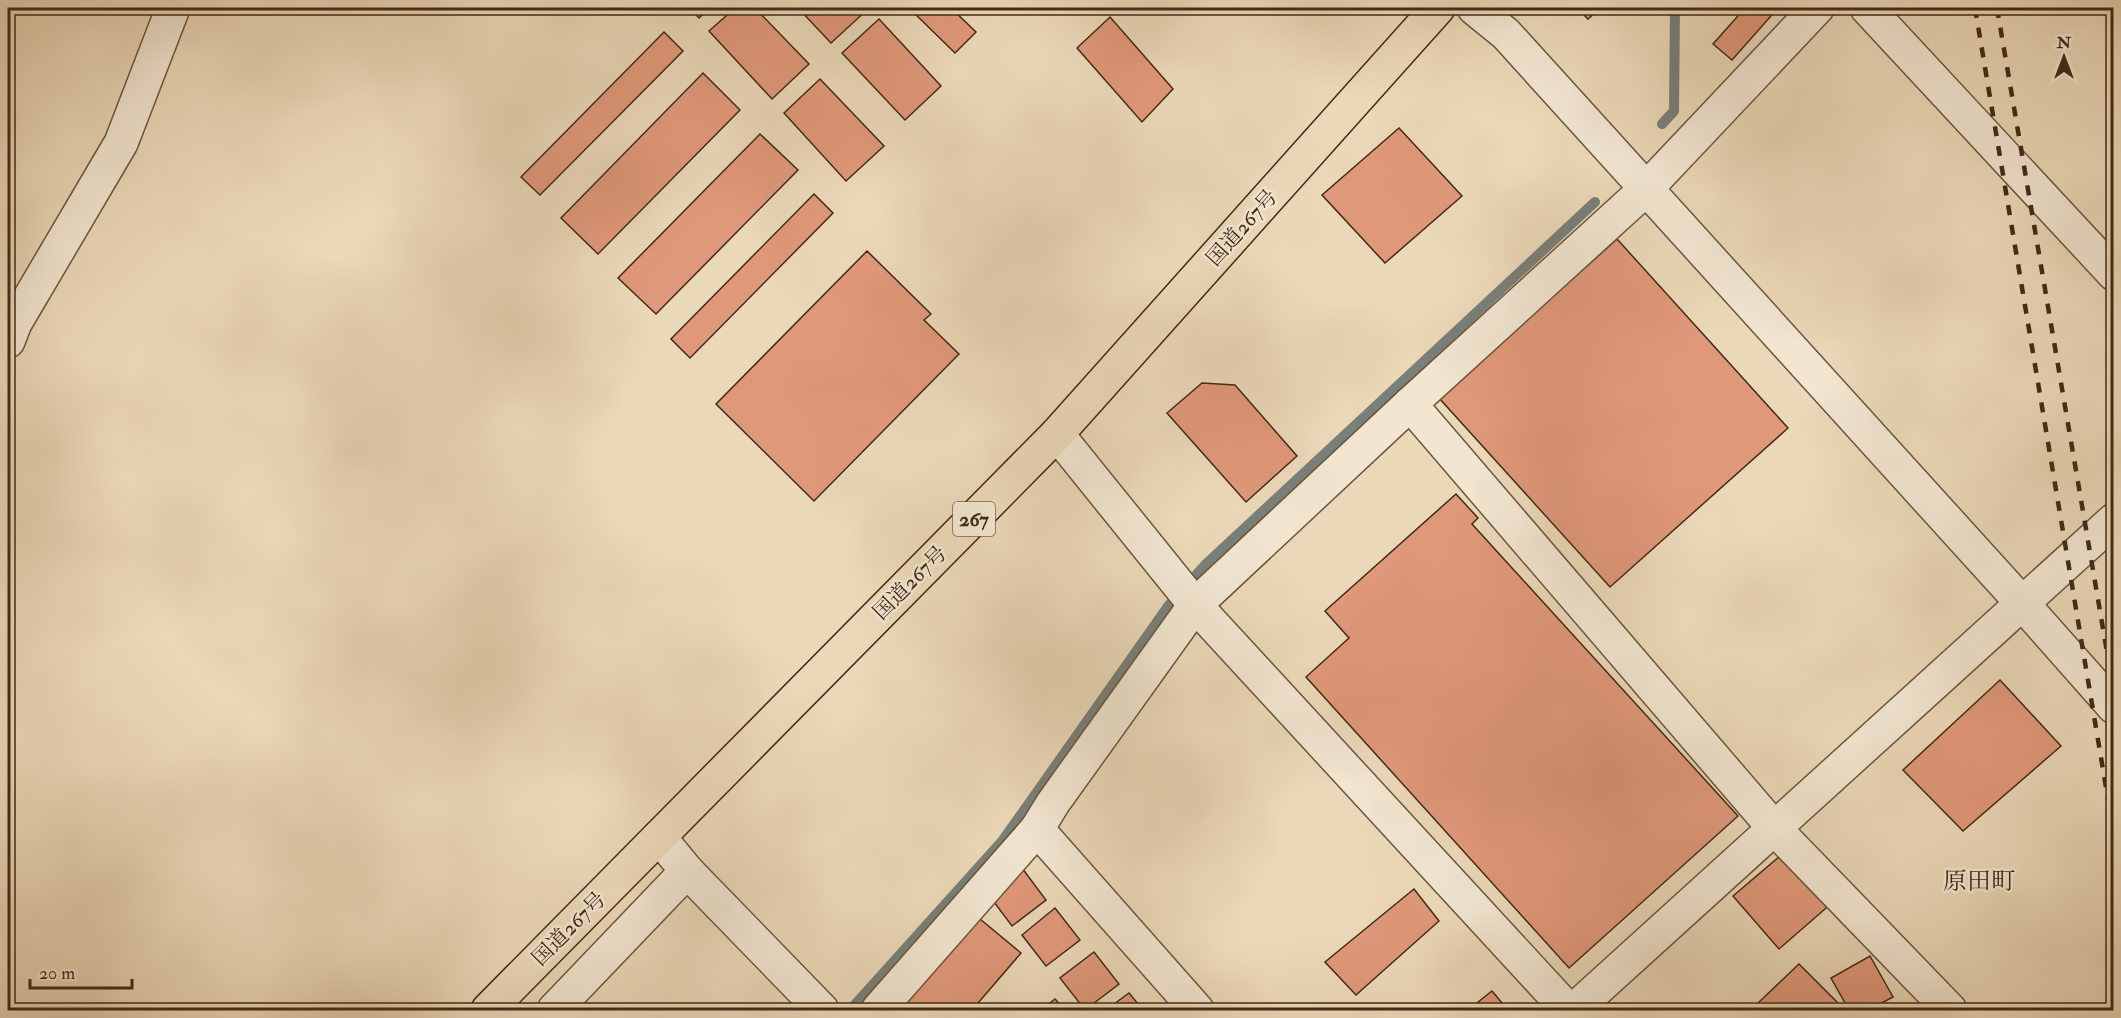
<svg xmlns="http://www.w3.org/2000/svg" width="2121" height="1018" viewBox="0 0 2121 1018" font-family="'IM FELL Double Pica','Noto Serif JP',serif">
<rect width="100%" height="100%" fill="#ebd8b8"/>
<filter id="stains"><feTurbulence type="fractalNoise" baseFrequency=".00333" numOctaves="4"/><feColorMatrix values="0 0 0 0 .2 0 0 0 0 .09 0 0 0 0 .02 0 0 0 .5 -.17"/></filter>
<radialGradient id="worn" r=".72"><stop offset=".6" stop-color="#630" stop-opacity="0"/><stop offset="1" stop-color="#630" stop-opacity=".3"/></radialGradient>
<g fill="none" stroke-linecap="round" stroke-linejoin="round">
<g stroke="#797f79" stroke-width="10">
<path d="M1662,124L1674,111L1675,8"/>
<path d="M850,1010L1003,840L1169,605L1205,565L1595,202"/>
</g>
</g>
<g fill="#e0987a" stroke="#422a17" stroke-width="1.5">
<path d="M690,8H710L699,18Z"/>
<path d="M735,8H755L809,64L772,99L709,31Z"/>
<path d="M798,8H867L868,9L831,43Z"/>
<path d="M909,8H951L976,32L955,53Z"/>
<path d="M1577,8H1600L1588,19Z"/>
<path d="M1745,8H1778L1732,60L1713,44Z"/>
<path d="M1110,17L1173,89L1142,122L1077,48Z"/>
<path d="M879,19L941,86L905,120L842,53Z"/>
<path d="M664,32L683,51L540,195L521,177Z"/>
<path d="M703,73L740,110L598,254L561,218Z"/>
<path d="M820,79L884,146L846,181L784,113Z"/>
<path d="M1399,128L1462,196L1385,263L1322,195Z"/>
<path d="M760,134L798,170L656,314L618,278Z"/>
<path d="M814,194L833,213L690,358L671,339Z"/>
<path d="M1617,239L1788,428L1610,587L1439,398Z"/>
<path d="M867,251L931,314L924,320L959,354L814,501L716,404Z"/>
<path d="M1202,383L1235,385L1297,456L1246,502L1167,413Z"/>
<path d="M1456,494L1478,518L1472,524L1738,816L1569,968L1306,677L1349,638L1325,611Z"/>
<path d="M2000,680L2061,746L1963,831L1903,770Z"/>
<path d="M1787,850L1833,902L1779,949L1733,896Z"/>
<path d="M1022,868L1046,900L1012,926L988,894Z"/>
<path d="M1414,889L1439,921L1356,995L1325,962Z"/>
<path d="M1055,908L1080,940L1046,966L1022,935Z"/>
<path d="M974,914L1021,953L972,1010H905L898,1004Z"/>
<path d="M1094,952L1119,984L1085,1010L1060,978Z"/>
<path d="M1870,956L1893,997L1869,1010H1849L1831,978Z"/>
<path d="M1799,964L1840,1005L1835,1010H1763L1757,1004Z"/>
<path d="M1492,991L1508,1010H1468Z"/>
<path d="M1129,993L1143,1010H1106Z"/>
<path d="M1055,999L1065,1010H1041Z"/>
</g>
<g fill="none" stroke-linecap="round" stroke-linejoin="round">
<g stroke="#6c563f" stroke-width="36">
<g id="minor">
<path d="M1867,8L2114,274"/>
<path d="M8,341L15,323L121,143L173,8"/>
<path d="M1410,404L1775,829L1950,1010"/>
<path d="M1057,434L1195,605L1568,1010"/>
<path d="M1037,829L1197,1010"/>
<path d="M554,1010L687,871"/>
<path d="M878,1010L1037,829L1053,803L1195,605L1410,404L1646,189L1817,8"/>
<path d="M1574,1010L2114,520"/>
</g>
</g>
<g stroke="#6c563f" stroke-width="36">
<g id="tertiary">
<path d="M1474,8L1506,34L2022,603L2114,707"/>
<path d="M659,837L687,871L822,1010"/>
</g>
</g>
<g stroke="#422a17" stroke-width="36">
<path id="trunk" d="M488,1010L1057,434L1438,8"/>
</g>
<use href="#minor" stroke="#f2e6d1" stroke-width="33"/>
<use href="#tertiary" stroke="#f2e6d1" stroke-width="33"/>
<use href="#trunk" stroke="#ebd8b8" stroke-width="33"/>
<g stroke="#422a17" stroke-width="4.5" stroke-dasharray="10 10" stroke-linecap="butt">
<path d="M1975,8L2114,835"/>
<path d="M1997,8L2114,693"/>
</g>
</g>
<g text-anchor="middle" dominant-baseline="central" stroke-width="5" stroke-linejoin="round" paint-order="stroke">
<rect fill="#f2e6d1" stroke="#77624f" stroke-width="1.5" x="953" y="502" width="42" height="34" rx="4.5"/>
<g font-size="20" font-weight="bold" fill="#422a17">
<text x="974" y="519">267</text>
</g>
<g font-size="21" fill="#422a17" stroke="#f2e6d1">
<text transform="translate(1242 228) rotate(-48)">国道267号</text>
<text transform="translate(910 583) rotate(-45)">国道267号</text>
<text transform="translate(569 929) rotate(-45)">国道267号</text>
</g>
<g font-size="24" fill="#422a17" stroke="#f2e6d1">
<text x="1979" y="881">原田町</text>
</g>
</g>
<rect width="2121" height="1018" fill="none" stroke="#ebd8b8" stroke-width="30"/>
<rect x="9" y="9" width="2103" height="1000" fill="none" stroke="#422a17" stroke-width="3"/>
<rect x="15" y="15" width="2091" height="988" fill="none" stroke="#422a17" stroke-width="1.5"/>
<g transform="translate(2064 57)" stroke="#f2e6d1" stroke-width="4.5" paint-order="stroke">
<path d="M0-4.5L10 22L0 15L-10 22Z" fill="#422a17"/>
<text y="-9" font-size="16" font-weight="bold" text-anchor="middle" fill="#422a17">N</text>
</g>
<path d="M30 979v9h102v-9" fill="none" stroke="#422a17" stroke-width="3"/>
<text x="39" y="979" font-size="18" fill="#422a17" stroke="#f2e6d1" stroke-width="4.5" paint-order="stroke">20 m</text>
<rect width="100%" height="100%" filter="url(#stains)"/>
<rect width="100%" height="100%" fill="url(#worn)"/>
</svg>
